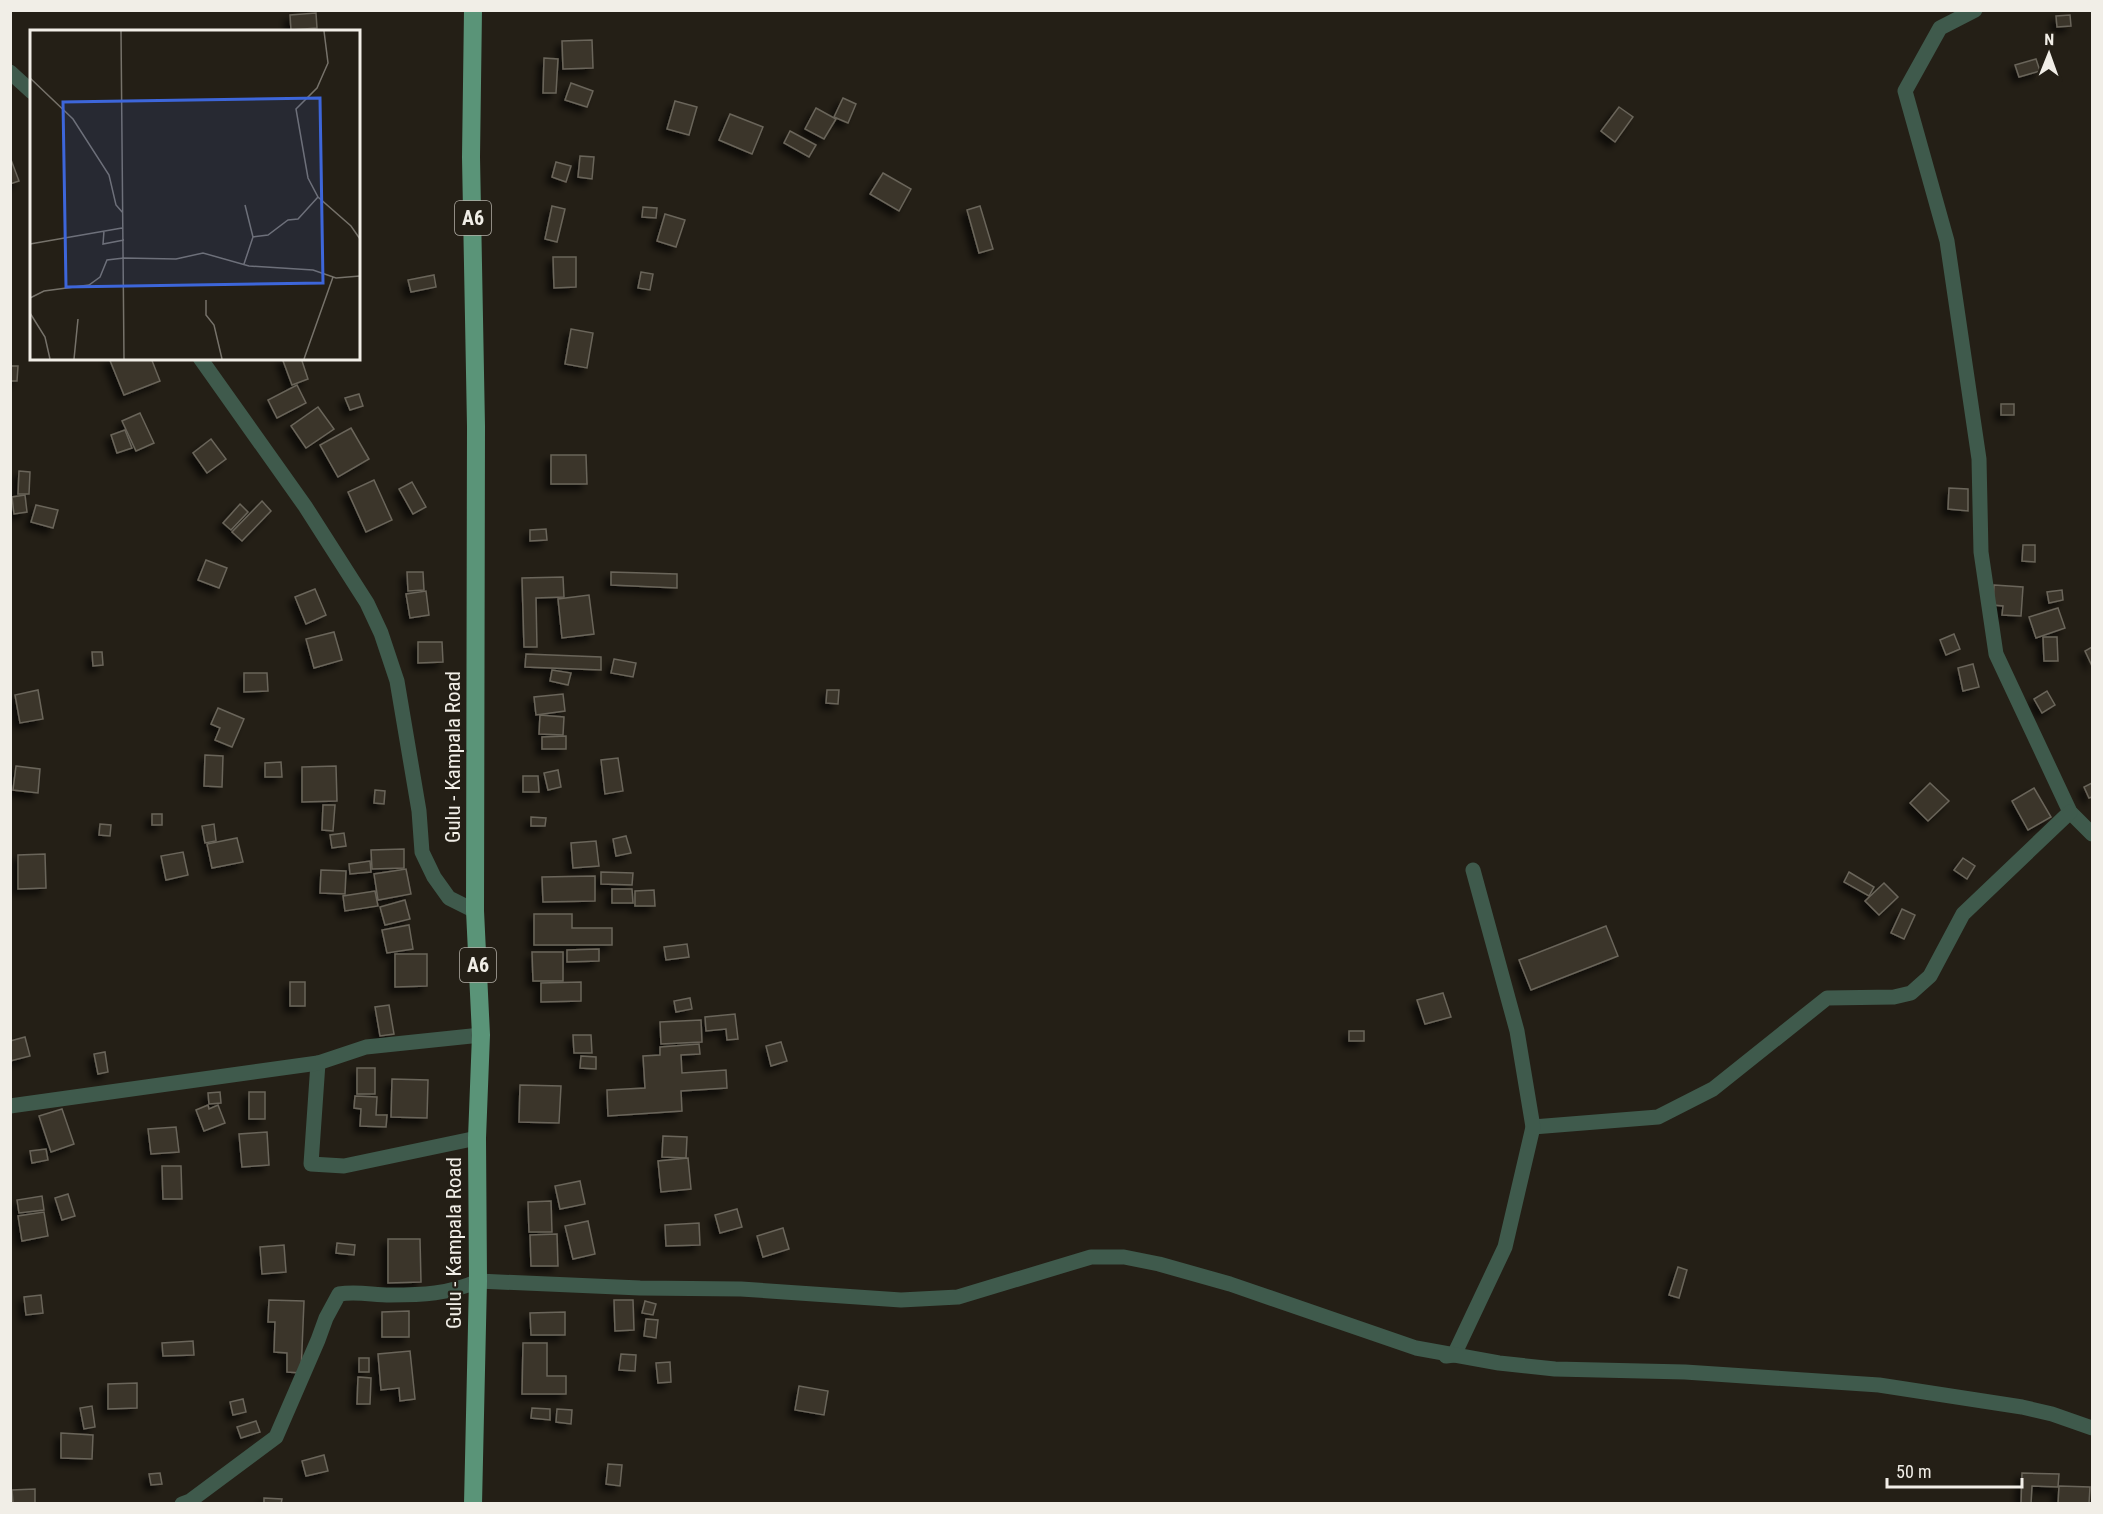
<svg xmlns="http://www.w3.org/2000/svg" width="2103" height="1514" viewBox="0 0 2103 1514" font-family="'Roboto Condensed',sans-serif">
<defs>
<filter id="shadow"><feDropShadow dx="-5.5" dy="5.5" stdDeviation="3" flood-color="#0009"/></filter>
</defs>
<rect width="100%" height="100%" fill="#241f16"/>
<g fill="#3a352b" stroke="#6a655a" stroke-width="1.5" filter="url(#shadow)">
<path d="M316,13L317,28L291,30L290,15Z"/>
<path d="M2070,15L2071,26L2057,27L2056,16Z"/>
<path d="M592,40L593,68L563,69L562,41Z"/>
<path d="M544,58L558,59L556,93H543Z"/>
<path d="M2036,59L2040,71L2019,77L2015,65Z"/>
<path d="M571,83L593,91L587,107L565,100Z"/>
<path d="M843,98L856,104L848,123L834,117Z"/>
<path d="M675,101L697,107L689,135L667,129Z"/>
<path d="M1619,107L1633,117L1615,142L1601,131Z"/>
<path d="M816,108L836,119L824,139L805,129Z"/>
<path d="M730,114L763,127L752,154L719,140Z"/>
<path d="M790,131L816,145L809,157L784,143Z"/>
<path d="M580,156L594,157L592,179L578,177Z"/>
<path d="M10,157L19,181L10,184Z"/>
<path d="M556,162L571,166L566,182L552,177Z"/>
<path d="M883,173L911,189L899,211L870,194Z"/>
<path d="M552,206L565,209L557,242L545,239Z"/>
<path d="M980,206L993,249L979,253L967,210Z"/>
<path d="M643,207L657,208L656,218L642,217Z"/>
<path d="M665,214L685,220L676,247L657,241Z"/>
<path d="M553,257H576V287L554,288Z"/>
<path d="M641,272L653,274L650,290L638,288Z"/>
<path d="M434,275L436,287L411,292L408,280Z"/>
<path d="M571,329L593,333L587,368L565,364Z"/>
<path d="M109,358H151L160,381L124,395Z"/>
<path d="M282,358H301L308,379L292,385Z"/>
<path d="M10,366H18L17,381H10Z"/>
<path d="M297,385L306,403L277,418L268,400Z"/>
<path d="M359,394L363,406L350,410L345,398Z"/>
<rect x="2001" y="404" width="13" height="11"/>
<path d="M318,407L334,429L306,448L291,426Z"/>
<path d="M140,413L154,443L136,451L122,421Z"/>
<path d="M351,428L369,459L338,477L320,445Z"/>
<path d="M125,430L132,448L117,453L111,435Z"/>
<path d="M211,439L226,459L207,473L193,453Z"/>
<path d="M551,455H586L587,484H551Z"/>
<path d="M19,471L30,472L29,494H18Z"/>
<path d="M374,480L392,520L366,532L348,492Z"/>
<path d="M412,482L426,507L413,514L399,489Z"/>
<path d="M1949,488L1968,489V511L1948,509Z"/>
<path d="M25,495L27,512L14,514L12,497Z"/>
<path d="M262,501L271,511L242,541L232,532Z"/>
<path d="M240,504L248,512L231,530L223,523Z"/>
<path d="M36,505L58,510L53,528L31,522Z"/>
<path d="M546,529L547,540L530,541V530Z"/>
<path d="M2023,545H2035V562L2022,561Z"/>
<path d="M206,560L227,568L219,588L198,580Z"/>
<path d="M407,572H423L424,590L408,591Z"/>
<path d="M611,572L677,574V588L611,585Z"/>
<path d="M563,577L564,597L536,598L537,647H524L522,578Z"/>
<path d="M1994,585L2023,587L2021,616L2002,615L2003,606L1993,605Z"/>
<path d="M315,589L326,615L306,624L295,597Z"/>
<path d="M2062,590L2063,600L2049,603L2047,592Z"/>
<path d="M426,591L429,615L410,618L406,594Z"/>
<path d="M589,595L594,634L562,638L558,599Z"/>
<path d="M2058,608L2065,628L2036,638L2029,617Z"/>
<path d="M334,632L342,660L314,668L306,639Z"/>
<path d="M1954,634L1960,649L1946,655L1940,640Z"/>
<path d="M2043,637H2057L2058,661H2044Z"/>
<path d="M418,642H442L443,662L418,663Z"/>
<path d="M2092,647V666L2085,651Z"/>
<path d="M92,652H102L103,665L93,666Z"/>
<path d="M526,654L601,657V670L525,667Z"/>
<path d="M614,659L636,663L633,677L611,673Z"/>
<path d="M1973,664L1979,687L1963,691L1958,668Z"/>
<path d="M552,670L571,673L568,685L550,681Z"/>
<path d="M244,673H267L268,691L244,692Z"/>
<path d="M38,690L43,719L20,723L15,695Z"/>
<path d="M827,690H839L838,704L826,703Z"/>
<path d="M2047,691L2055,705L2042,713L2034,699Z"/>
<path d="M563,694L565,711L536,715L534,697Z"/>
<path d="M218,708L244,719L232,747L215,740L220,728L211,724Z"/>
<path d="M540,715L564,717L563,735L539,734Z"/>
<path d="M566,736V749H542V737Z"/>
<path d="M205,755L223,756L222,787L204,786Z"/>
<path d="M618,758L623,791L605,794L601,760Z"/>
<path d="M281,762L282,777H265V763Z"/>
<path d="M16,766L40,769L38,793L13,790Z"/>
<path d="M336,766L337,801L302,802V767Z"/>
<path d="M558,770L561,787L548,790L544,773Z"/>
<path d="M523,776H538L539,792H523Z"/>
<path d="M1930,783L1949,801L1928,821L1910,803Z"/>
<path d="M2092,783V797L2089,798L2084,787Z"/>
<path d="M2034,788L2051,817L2028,830L2012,801Z"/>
<path d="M375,790L385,791L384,804L374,803Z"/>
<path d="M323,805H335L333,831L322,830Z"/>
<rect x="152" y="814" width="10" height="11"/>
<path d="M531,817L546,818L545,826H531Z"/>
<path d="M100,824L111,825L110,836L99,835Z"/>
<path d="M214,824L216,841L205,843L202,826Z"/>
<path d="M344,833L346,846L332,848L330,835Z"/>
<path d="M626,836L631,853L616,856L613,839Z"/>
<path d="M237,838L243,862L212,868L207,844Z"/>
<path d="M596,841L599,866L573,868L571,843Z"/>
<path d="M404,849V868L372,869L371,850Z"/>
<path d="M183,852L188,875L166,880L161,856Z"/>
<path d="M45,854L46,888L18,889V855Z"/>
<path d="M1963,858L1975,866L1967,879L1954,870Z"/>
<path d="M370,861L371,872L350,874L349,864Z"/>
<path d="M406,869L411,894L378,900L374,874Z"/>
<path d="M321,870L346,871L345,894L320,893Z"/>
<path d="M601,872L633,873L632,885L601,884Z"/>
<path d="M1849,872L1874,887L1869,896L1844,882Z"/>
<path d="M595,876V901L543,902L542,877Z"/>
<path d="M1884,883L1898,897L1879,915L1865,901Z"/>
<path d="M612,889H632L633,903H612Z"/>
<path d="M654,890L655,906H635V891Z"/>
<path d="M375,891L378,906L345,911L343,896Z"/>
<path d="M405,900L410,919L385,925L380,907Z"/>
<path d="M1902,909L1915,915L1904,939L1891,933Z"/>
<path d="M534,914H572V928H612V945H534Z"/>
<path d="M409,925L413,949L387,953L382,930Z"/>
<path d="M1606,926L1618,956L1531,990L1519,960Z"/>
<path d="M687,944L689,957L666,960L664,947Z"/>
<path d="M599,949V961L567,962V950Z"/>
<path d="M532,952H563V981H533Z"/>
<path d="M395,954H427V986L395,987Z"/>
<rect x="290" y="982" width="15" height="24"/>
<path d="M581,982V1001L541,1002V983Z"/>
<path d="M1443,993L1451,1017L1425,1024L1417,1000Z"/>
<path d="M690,998L692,1009L676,1012L674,1001Z"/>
<path d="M389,1005L394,1034L380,1036L375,1007Z"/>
<path d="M735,1014L738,1039L727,1040L726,1029L706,1031L705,1017Z"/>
<path d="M701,1020L702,1042L661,1044L660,1022Z"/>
<rect x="1349" y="1031" width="15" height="10"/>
<path d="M573,1035H591L592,1053H574Z"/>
<path d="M25,1037L30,1056L10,1061V1041Z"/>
<path d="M781,1042L787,1061L771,1066L766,1046Z"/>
<path d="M699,1044L700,1054L681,1055L682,1073L726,1070L727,1088L681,1091L682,1111L608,1116L607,1090L645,1088L643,1056L660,1055V1047Z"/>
<path d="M105,1052L108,1072L98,1074L94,1054Z"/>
<path d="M581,1056L596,1057V1069L580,1068Z"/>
<rect x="357" y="1068" width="18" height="26"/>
<path d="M392,1079L428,1080L427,1118L391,1117Z"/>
<path d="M520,1085L561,1086L559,1123L519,1122Z"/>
<path d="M220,1092L221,1103L209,1104L208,1093Z"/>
<rect x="249" y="1092" width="16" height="27"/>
<path d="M355,1096L377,1097L376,1115H387L386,1127L360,1126L361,1109L354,1108Z"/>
<path d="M208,1105L209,1109L218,1105L225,1123L204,1131L196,1110Z"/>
<path d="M62,1109L74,1144L51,1152L39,1116Z"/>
<path d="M176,1127L179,1152L151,1154L148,1129Z"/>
<path d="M267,1132L269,1165L242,1167L239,1134Z"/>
<path d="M663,1136L687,1137L686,1158L662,1157Z"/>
<path d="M46,1149L48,1160L32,1163L30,1151Z"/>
<path d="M688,1158L691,1189L661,1192L658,1161Z"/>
<path d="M162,1166H181L182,1199H163Z"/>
<path d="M580,1181L585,1204L560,1209L555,1186Z"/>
<path d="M68,1194L75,1216L62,1220L55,1198Z"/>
<path d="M42,1196L44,1210L19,1213L17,1200Z"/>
<path d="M551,1201L552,1232H529L528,1202Z"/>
<path d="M737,1209L742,1227L720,1233L715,1215Z"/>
<path d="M44,1212L48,1236L22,1241L18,1216Z"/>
<path d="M588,1221L595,1254L573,1259L565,1226Z"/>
<path d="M699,1223L700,1245L666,1246L665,1225Z"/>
<path d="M783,1228L789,1249L763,1257L757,1236Z"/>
<path d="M557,1234L558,1266H531L530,1235Z"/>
<path d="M388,1239H420L421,1282L388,1283Z"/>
<path d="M337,1243L355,1245L354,1255L336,1253Z"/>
<path d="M284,1245L286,1272L262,1274L260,1247Z"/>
<path d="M1678,1267L1687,1270L1679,1298L1669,1295Z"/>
<path d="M41,1295L43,1313L26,1315L24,1297Z"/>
<path d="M269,1300L304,1301L301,1373L287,1372V1353L274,1352L275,1322H268Z"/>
<path d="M614,1300H633L634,1330L615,1331Z"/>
<path d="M645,1301L656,1304L653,1315L642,1313Z"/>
<path d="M409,1311V1337H382V1312Z"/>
<path d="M565,1312V1335H531L530,1313Z"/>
<path d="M646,1319L658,1320L656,1338L644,1336Z"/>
<path d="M193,1341L194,1355L163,1356L162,1343Z"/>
<path d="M523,1343H547V1376H566V1394H522Z"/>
<path d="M410,1351L415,1399L400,1401L399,1388L381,1390L378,1354Z"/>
<path d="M621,1354L636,1355L635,1371L619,1370Z"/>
<rect x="359" y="1358" width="10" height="14"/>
<path d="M670,1362L671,1382L658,1383L656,1363Z"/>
<path d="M358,1377L371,1378L370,1404H357Z"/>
<path d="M137,1383V1408L108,1409V1384Z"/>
<path d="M799,1386L828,1391L824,1415L795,1410Z"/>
<path d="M243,1399L246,1412L233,1415L230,1402Z"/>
<path d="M92,1406L95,1427L84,1429L80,1408Z"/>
<path d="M532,1408L550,1409V1420L531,1418Z"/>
<path d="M557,1409L572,1410L571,1424L556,1422Z"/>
<path d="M256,1421L260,1432L241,1438L237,1427Z"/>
<path d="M61,1433L93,1435L92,1459L61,1458Z"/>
<path d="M324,1455L328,1471L306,1476L302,1461Z"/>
<path d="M608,1464L622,1465L620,1486L606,1484Z"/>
<path d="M160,1473L162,1484L151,1485L149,1474Z"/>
<path d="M2022,1473L2059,1474L2058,1487L2032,1486L2031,1504H2021Z"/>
<path d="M2059,1486L2090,1487L2089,1504H2058Z"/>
<path d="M35,1489V1504H13L12,1490Z"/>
<path d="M264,1498L282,1499L281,1504H264Z"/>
</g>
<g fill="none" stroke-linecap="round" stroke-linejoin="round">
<g stroke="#3f5a4c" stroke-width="15">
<path d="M1975,10L1940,28L1905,91L1947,241L1979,459L1981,552L1996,654L2070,812L2092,834"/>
<path d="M10,72L32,92"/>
<path d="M200,358L305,506L367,603L381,633L397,681L419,811L422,852L434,877L449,898L475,911"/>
<path d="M318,1063L311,1164L344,1166L477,1138"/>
<path d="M10,1106L318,1063L366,1047L481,1035"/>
<path d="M1533,1127L1658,1117L1713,1089L1827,998L1894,997L1911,993L1930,976L1963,914L2070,812"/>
<path d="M1446,1356L1454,1355L1505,1247L1533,1127L1517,1031L1473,870"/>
<path d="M182,1504L190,1501L276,1437L318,1340L326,1318L339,1294C357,1291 373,1295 390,1295C422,1295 449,1294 478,1281L640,1288L741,1289L901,1300L958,1297L1091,1257H1124L1159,1264L1230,1284L1416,1348L1499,1363L1555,1369L1685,1372L1879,1385L2022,1407L2052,1414L2092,1428"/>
</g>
<path stroke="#5a9478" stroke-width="18" d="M473,1504L478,1281L477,1138L481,1035L475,911L476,426L471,157L473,10"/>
</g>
<g text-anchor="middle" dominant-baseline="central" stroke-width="4.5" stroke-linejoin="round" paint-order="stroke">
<g fill="#241f16" stroke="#b4b0a8" stroke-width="1.5">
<rect x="455" y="201" width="36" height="34" rx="4.5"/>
<rect x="460" y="948" width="36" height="34" rx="4.5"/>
</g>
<g font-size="20" font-weight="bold" fill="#f1eee7">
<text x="473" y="218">A6</text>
<text x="478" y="965">A6</text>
</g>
<g font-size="21" fill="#f1eee7" stroke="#241f16">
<text transform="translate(453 757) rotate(-90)">Gulu - Kampala Road</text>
<text transform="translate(454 1243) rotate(-90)">Gulu - Kampala Road</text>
</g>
</g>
<g transform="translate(30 30)">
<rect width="330" height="330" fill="#241f16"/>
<path fill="none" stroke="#76726a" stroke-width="1.5" d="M91,1L94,329M294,1L298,33L287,58L266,79L278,148L288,167L321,196L330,209M0,48L43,89L79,145L86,175L93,183M0,65V88M74,201L73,214L94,210M223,207L238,205L258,190L268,189L288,167M0,214L92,198M214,234L223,207L215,175M0,268L14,261L59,255L70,247L77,230L94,228L146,229L173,223L219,236L283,240L306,248L330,246M176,270V285L184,295L192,329M0,283L15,307L20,329M44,329L48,289M274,329L303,247"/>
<path fill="#3d66da" fill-opacity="0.15" stroke="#3d66da" stroke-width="3" d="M290,68L293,253L36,257L33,72Z"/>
<rect width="330" height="330" fill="none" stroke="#f1eee7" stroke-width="3"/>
</g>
<rect width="2103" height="1514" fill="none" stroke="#f1eee7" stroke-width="24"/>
<g transform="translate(2049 54) rotate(1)" stroke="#241f16" stroke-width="4.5" paint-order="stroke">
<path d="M0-4.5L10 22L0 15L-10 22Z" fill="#f1eee7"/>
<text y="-9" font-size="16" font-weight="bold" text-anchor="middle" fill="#f1eee7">N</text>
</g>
<path d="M1887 1478v9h135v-9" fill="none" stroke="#f1eee7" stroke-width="3"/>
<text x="1896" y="1478" font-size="18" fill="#f1eee7" stroke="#241f16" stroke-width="4.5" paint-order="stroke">50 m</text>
</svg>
